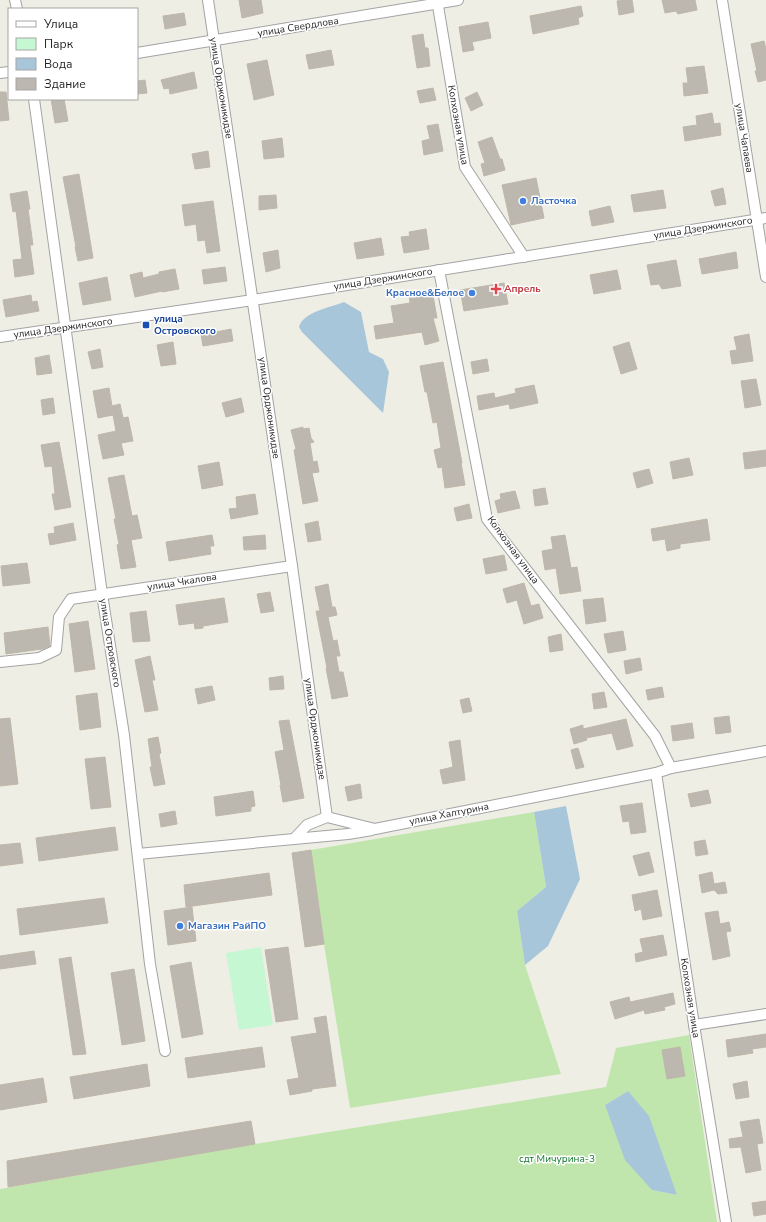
<svg xmlns="http://www.w3.org/2000/svg" width="766" height="1222" viewBox="0 0 766 1222" font-family="'Nunito Sans',sans-serif">
<rect width="100%" height="100%" fill="#efeee5"/>
<g fill="#c0e6ae" fill-rule="evenodd">
<path d="M534,812L546,887L517,911L525,965L561,1074L350,1108L324,944L311,850Z"/>
<path d="M689,1035L717,1222H0V1189L255,1144L606,1087L616,1048ZM628,1091L677,1195L652,1190L605,1105Z"/>
</g>
<path fill="#c5f7d2" d="M261,947L273,1025L239,1030L226,953Z"/>
<g fill="#a8c6da">
<path d="M344,302L361,312L369,352L383,359L389,372L383,413L302,332L299,327C303,312 331,307 344,302Z"/>
<path d="M566,806L580,879L548,946L525,965L517,911L546,887L534,812Z"/>
<path d="M628,1091L649,1116L677,1195L652,1190L625,1160L605,1105Z"/>
</g>
<g fill="#bcb7af" stroke="#c0b7a8">
<path d="M239,0H261L263,13L242,18Z"/>
<path d="M622,0H632L634,12L619,15L617,1Z"/>
<path d="M662,0H695L697,10L678,14L676,11L665,13Z"/>
<path d="M581,6L583,16L578,18L579,24L533,34L530,16Z"/>
<path d="M184,13L186,25L165,29L163,16Z"/>
<path d="M488,22L491,38L472,42L474,50L463,52L459,27Z"/>
<path d="M423,34L425,48H428L430,66L417,68L412,36Z"/>
<path d="M764,41L766,49V80L758,82L755,71H757L751,44Z"/>
<path d="M331,50L334,65L309,69L306,55Z"/>
<path d="M267,60L274,95L254,100L247,64Z"/>
<path d="M704,66L708,93L684,96L683,83H688L686,68Z"/>
<path d="M194,72L197,88L170,94L169,88L164,89L161,80Z"/>
<path d="M145,80L147,93L137,94V81Z"/>
<path d="M433,88L436,100L420,103L417,91Z"/>
<path d="M0,92H6L9,120L0,121Z"/>
<path d="M477,92L483,105L471,111L465,98Z"/>
<path d="M51,99H64L68,121L55,123Z"/>
<path d="M712,113L714,124L720,123L721,135L685,141L683,127L697,125L696,116Z"/>
<path d="M438,124L443,151L424,155L422,141L430,139L427,126Z"/>
<path d="M492,137L500,159H502L505,170L484,176L481,164L485,163L478,142Z"/>
<path d="M282,138L284,157L264,159L262,141Z"/>
<path d="M208,151L210,167L195,169L192,154Z"/>
<path d="M79,174L93,258L78,261L75,247H76L63,177Z"/>
<path d="M536,178L544,218L511,225L502,185Z"/>
<path d="M723,188L726,204L715,206L711,191Z"/>
<path d="M663,190L666,208L634,212L631,195Z"/>
<path d="M27,191L30,209H28L33,245H30L34,274L15,277L13,260L22,259L16,211L13,212L10,194Z"/>
<path d="M276,195L277,208L259,210V196Z"/>
<path d="M213,201L220,251L207,253L205,240L198,241L196,224L185,226L182,205Z"/>
<path d="M610,206L614,222L592,226L589,211Z"/>
<path d="M426,229L429,249L404,253L401,237L410,236L409,232Z"/>
<path d="M381,238L384,255L357,259L354,243Z"/>
<path d="M278,250L280,268L266,272L263,253Z"/>
<path d="M736,252L738,268L702,274L699,259Z"/>
<path d="M676,260L681,286L662,289L659,284L651,285L647,265Z"/>
<path d="M225,267L227,281L204,284L202,270Z"/>
<path d="M175,269L179,289L162,292V291L135,297L130,275L142,272L143,278L159,274V272Z"/>
<path d="M617,270L621,289L594,294L590,275Z"/>
<path d="M107,277L111,300L83,305L79,283Z"/>
<path d="M504,283L508,304L464,311L460,290Z"/>
<path d="M432,290L437,318H433L439,341L425,345L422,332L376,339L374,326L394,323L391,306L410,303L409,294Z"/>
<path d="M31,295L32,302L37,301L39,311L6,317L3,300Z"/>
<path d="M231,329L233,341L203,346L201,335Z"/>
<path d="M749,334L753,361L732,364L730,351L737,350L734,337Z"/>
<path d="M173,342L176,364L161,366L157,345Z"/>
<path d="M629,342L637,369L621,374L613,347Z"/>
<path d="M100,349L103,367L92,369L88,352Z"/>
<path d="M49,355L52,373L37,375L35,358Z"/>
<path d="M487,359L489,371L473,374L471,362Z"/>
<path d="M443,362L462,463H461L465,485L445,488L442,467L438,468L434,450L441,448L437,422L433,423L427,392H425L420,366Z"/>
<path d="M756,379L761,405L745,408L741,381Z"/>
<path d="M534,385L538,403L510,409L509,404L479,410L477,396L494,393L495,398L516,393L515,389Z"/>
<path d="M109,388L112,406L120,404L123,418L128,417L133,441L121,443L124,455L103,459L98,435L116,431L113,415L98,418L93,391Z"/>
<path d="M53,398L55,413L43,415L41,400Z"/>
<path d="M241,398L244,412L226,417L222,403Z"/>
<path d="M303,427V429L309,428L311,438L314,442L310,443L313,462L317,461L319,472L312,473L318,501L303,504L294,450L296,449L291,430Z"/>
<path d="M59,442L71,507L55,510L52,494H55L52,466L45,467L41,445Z"/>
<path d="M766,450V466L745,469L743,453Z"/>
<path d="M689,458L693,475L673,479L670,462Z"/>
<path d="M219,462L223,485L202,489L198,466Z"/>
<path d="M649,469L653,483L637,488L633,473Z"/>
<path d="M124,475L132,516L137,515L142,538L131,540L136,567L121,569L117,545L119,544L114,519H116L108,478Z"/>
<path d="M545,488L548,504L535,506L533,490Z"/>
<path d="M515,491L520,508L498,513L495,501L501,499L500,494Z"/>
<path d="M255,494L258,514L231,519L229,509L237,508L236,497Z"/>
<path d="M469,504L472,518L457,521L454,508Z"/>
<path d="M707,519L710,540L680,544V548L667,551L665,539L653,541L651,529Z"/>
<path d="M318,521L321,540L308,542L305,524Z"/>
<path d="M73,523L76,540L50,545L48,534L55,533L54,527Z"/>
<path d="M212,535L214,546H210L211,554L169,561L166,542Z"/>
<path d="M265,535L266,549L244,550L243,537Z"/>
<path d="M565,535L571,568L577,567L581,591L560,594L556,568L545,570L542,551L553,549L551,537Z"/>
<path d="M504,555L507,570L486,574L483,559Z"/>
<path d="M27,563L30,583L3,586L1,566Z"/>
<path d="M524,583L531,606L539,604L543,618L524,624L517,600L507,603L503,589Z"/>
<path d="M328,584L332,607H335L337,615L328,617L333,641L337,640L340,656H336L339,672H343L348,696L332,699L326,668H327L316,611H320L315,587Z"/>
<path d="M270,592L274,611L261,613L257,594Z"/>
<path d="M224,598L228,622L203,626V628L195,629L194,623L179,625L176,605Z"/>
<path d="M603,598L606,621L586,624L583,600Z"/>
<path d="M146,611L150,641L133,642L130,613Z"/>
<path d="M88,621L95,669L75,672L69,624Z"/>
<path d="M48,627L50,646L42,649L6,654L4,633Z"/>
<path d="M623,631L626,650L608,653L604,634Z"/>
<path d="M561,634L563,650L550,652L548,637Z"/>
<path d="M150,656L155,680H152L158,710L145,712L135,660Z"/>
<path d="M640,658L642,670L626,674L624,661Z"/>
<path d="M283,676L284,689L270,690L269,678Z"/>
<path d="M212,686L215,700L198,704L195,689Z"/>
<path d="M662,687L664,697L648,700L646,690Z"/>
<path d="M604,692L607,707L594,709L592,694Z"/>
<path d="M97,693L101,727L80,730L76,696Z"/>
<path d="M469,698L472,711L463,713L460,700Z"/>
<path d="M729,716L731,732L716,734L714,718Z"/>
<path d="M10,718L18,784L0,786V719Z"/>
<path d="M626,719L633,746L617,750L612,733L586,738L587,740L574,744L570,729L583,725V729Z"/>
<path d="M289,720L304,798L283,802L280,785H281L275,752L284,750L279,721Z"/>
<path d="M692,723L694,738L673,741L671,726Z"/>
<path d="M158,737L161,753L159,754L165,784L154,786L150,767H152L148,739Z"/>
<path d="M460,740L465,780L443,784L440,770L453,767L449,742Z"/>
<path d="M578,748L584,767L576,769L571,750Z"/>
<path d="M105,757L111,807L91,809L85,759Z"/>
<path d="M360,784L362,798L348,801L345,787Z"/>
<path d="M708,790L711,803L691,807L688,794Z"/>
<path d="M253,791L255,806L251,807V811L216,816L214,797Z"/>
<path d="M642,803L646,832L631,834L629,821L623,822L620,806Z"/>
<path d="M175,811L177,824L161,827L159,814Z"/>
<path d="M115,827L118,850L39,861L36,838Z"/>
<path d="M705,840L708,854L696,856L694,842Z"/>
<path d="M20,843L23,863L0,866V845Z"/>
<path d="M311,850L324,944L305,947L292,853Z"/>
<path d="M649,852L654,872L639,876L633,856Z"/>
<path d="M712,872L714,884L725,882L727,893L718,894L714,890L702,893L699,875Z"/>
<path d="M269,873L272,895L186,907L184,885Z"/>
<path d="M657,890L662,916L643,920L641,909L635,911L632,895Z"/>
<path d="M104,898L108,923L20,935L17,909Z"/>
<path d="M192,907L196,941L168,945L164,911Z"/>
<path d="M718,911L720,924L729,922L731,931L726,932L730,956L713,960L705,913Z"/>
<path d="M663,935L667,955L636,962L635,954L643,952L640,939Z"/>
<path d="M288,947L298,1019L276,1022L265,950Z"/>
<path d="M34,951L36,964L0,969V956Z"/>
<path d="M71,957L86,1054L73,1055L59,959Z"/>
<path d="M191,962L203,1034L182,1038L170,966Z"/>
<path d="M134,969L145,1041L122,1045L111,973Z"/>
<path d="M673,993L675,1004L664,1007L665,1010L645,1014L644,1010L615,1019L610,1002L629,997L630,1002Z"/>
<path d="M326,1016L336,1086L312,1089V1091L290,1095L287,1080L299,1078L291,1037L317,1033L314,1018Z"/>
<path d="M766,1034V1047L752,1049L753,1053L728,1057L726,1040Z"/>
<path d="M262,1047L265,1067L188,1078L185,1058Z"/>
<path d="M680,1047L685,1076L667,1079L662,1050Z"/>
<path d="M147,1064L150,1086L74,1099L70,1077Z"/>
<path d="M43,1078L47,1102L0,1110V1085Z"/>
<path d="M747,1081L749,1097L736,1099L733,1084Z"/>
<path d="M759,1119L763,1143L757,1144L761,1170L746,1173L741,1147L730,1148L729,1139L743,1137L740,1122Z"/>
<path d="M251,1121L255,1144L8,1187L7,1161Z"/>
<path d="M766,1201V1214L754,1216L752,1203Z"/>
</g>
<g fill="none" stroke-linecap="round" stroke-linejoin="round">
<g stroke="#a3a3a3" stroke-width="12">
<g id="minor">
<path d="M15,0L17,9"/>
<path d="M208,0L292,566L327,817"/>
<path d="M437,0L465,167L524,257"/>
<path d="M722,0L766,277"/>
<path d="M137,53L458,0"/>
<path d="M0,73L9,72"/>
<path d="M34,99L102,594L124,735L150,964L165,1051"/>
<path d="M439,270L487,519L655,736L671,768"/>
<path d="M0,337L253,300L766,218"/>
<path d="M0,662L39,658L56,650L59,617L71,599L292,566"/>
<path d="M656,773L694,1025L726,1222"/>
<path d="M294,839L348,834L372,830"/>
<path d="M138,854L294,839L307,825L327,817L375,829L656,773L671,768L766,751"/>
<path d="M694,1025L766,1014"/>
</g>
</g>
<use href="#minor" stroke="#fff" stroke-width="10"/>
</g>
<g fill="#3f7fe0" stroke="#fff" stroke-width="1.5">
<circle cx="523" cy="201" r="4"/>
<circle cx="472" cy="293" r="4"/>
<circle cx="180" cy="926" r="4"/>
</g>
<path fill="#e0444e" stroke="#fff" stroke-width="1.5" d="M494 283h4v4h4v4h-4v4h-4v-4h-4v-4h4z"/>
<rect fill="#1a4fb4" stroke="#fff" stroke-width="1.5" x="142" y="321" width="8" height="8" rx="2"/>
<g text-anchor="middle" dominant-baseline="central" stroke-width="3" stroke-linejoin="round" paint-order="stroke">
<g font-size="10" fill="#1f1f1f" stroke="#fff">
<text transform="translate(298 27) rotate(-9)">улица Свердлова</text>
<text transform="translate(221 88) rotate(81)">улица Орджоникидзе</text>
<text transform="translate(458 125) rotate(80)">Колхозная улица</text>
<text transform="translate(744 138) rotate(81)">улица Чапаева</text>
<text transform="translate(703 228) rotate(-9)">улица Дзержинского</text>
<text transform="translate(383 279) rotate(-9)">улица Дзержинского</text>
<text transform="translate(63 328) rotate(-8)">улица Дзержинского</text>
<text transform="translate(269 408) rotate(82)">улица Орджоникидзе</text>
<text transform="translate(513 550) rotate(54)">Колхозная улица</text>
<text transform="translate(182 582) rotate(-9)">улица Чкалова</text>
<text transform="translate(110 643) rotate(81)">улица Островского</text>
<text transform="translate(315 729) rotate(82)">улица Орджоникидзе</text>
<text transform="translate(449 814) rotate(-11)">улица Халтурина</text>
<text transform="translate(690 998) rotate(81)">Колхозная улица</text>
</g>
<g font-size="10" font-weight="bold" fill="#366cbe" stroke="#fff" text-anchor="start">
<text x="531" y="201">Ласточка</text>
<text x="464" y="293" text-anchor="end">Красное&amp;Белое</text>
<text x="188" y="926">Магазин РайПО</text>
</g>
<g font-size="10" font-weight="bold" fill="#be3a42" stroke="#fff" text-anchor="start">
<text x="504" y="289">Апрель</text>
</g>
<g font-size="10" font-weight="bold" fill="#164399" stroke="#fff" text-anchor="start">
<text x="154" y="319">улица<tspan x="154" dy="12">Островского</tspan></text>
</g>
<g font-size="10" fill="#11782c" stroke="#fff">
<text x="557" y="1159">сдт Мичурина-3</text>
</g>
</g>
<rect x="8" y="8" width="130" height="92" fill="#ffffff" stroke="#a5a5a5"/>
<rect x="16" y="21" width="20" height="6" fill="#ffffff" stroke="#a5a5a5"/>
<text x="44" y="28" font-size="12" fill="#1f1f1f">Улица</text>
<rect x="16" y="38" width="20" height="12" fill="#c5f7d2" stroke="#a5a5a5"/>
<text x="44" y="48" font-size="12" fill="#1f1f1f">Парк</text>
<rect x="16" y="58" width="20" height="12" fill="#a8c6da" stroke="#a5a5a5"/>
<text x="44" y="68" font-size="12" fill="#1f1f1f">Вода</text>
<rect x="16" y="78" width="20" height="12" fill="#bcb7af" stroke="#a5a5a5"/>
<text x="44" y="88" font-size="12" fill="#1f1f1f">Здание</text>
</svg>
